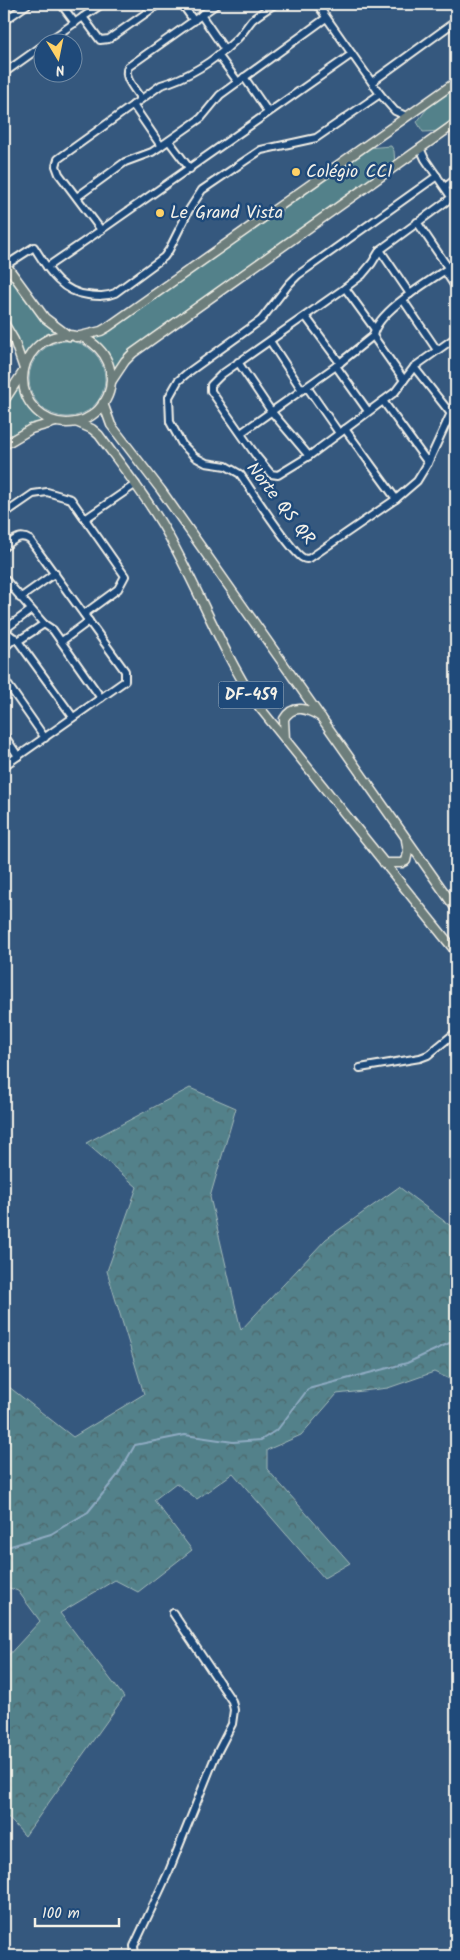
<svg xmlns="http://www.w3.org/2000/svg" width="460" height="1960" viewBox="0 0 460 1960" font-family="Kalam,sans-serif">
<defs>
<pattern id="forest-crowns" width="20" height="18" patternUnits="userSpaceOnUse" patternTransform="scale(1.25)"><rect width="20" height="18" fill="#52818a"/><path d="M2 6a3 3 0 1 1 6 0M12 15a3 3 0 1 1 6 0" fill="none" stroke="#4e676b"/></pattern>
</defs>
<rect width="100%" height="100%" fill="#35587e"/>
<filter id="ink" filterUnits="userSpaceOnUse"><feTurbulence type="fractalNoise" baseFrequency=".02" numOctaves="2"/><feDisplacementMap in="SourceGraphic" scale="10" xChannelSelector="R" yChannelSelector="G"/><feConvolveMatrix kernelMatrix="1 2 1 2 8 2 1 2 1" color-interpolation-filters="sRGB"/></filter>
<g filter="url(#ink)">
<g fill="#52818a" stroke="#a3b9b9">
<path d="M456,88V119L441,131L423,132L417,122L429,106Z"/>
<path d="M391,146L394,151L395,164L128,355L114,374L107,352L91,338L114,328L367,148Z"/>
<path d="M4,270L45,322L61,332C45,336 33,345 23,359L21,348L4,318Z"/>
<circle cx="67" cy="379" r="38"/>
<path d="M19,383C23,399 29,417 46,423L4,442V404Z"/>
</g>
<path fill="url(#forest-crowns)" stroke="#a3b9b9" d="M190,1088L236,1108L210,1197L241,1330L326,1239L399,1187L456,1230V1382L434,1372L388,1388L337,1394L301,1435L267,1450V1469L350,1563L324,1578L233,1473L197,1499L176,1483L154,1500L192,1550L138,1592L115,1580L60,1613L124,1697L25,1836L4,1813V1660L40,1621L18,1591L4,1586V1383L73,1437L144,1394L107,1271L137,1187L86,1143Z"/>
<g fill="none" stroke-linecap="round" stroke-linejoin="round">
<path stroke="#8fabc2" stroke-width="2" d="M4,1548L51,1534L88,1512L117,1476L135,1445L185,1435L233,1442L261,1440L278,1429L308,1389L407,1363L456,1340"/>
<g stroke="#f4f1e8" stroke-width="10">
<g id="minor">
<path d="M61,4L75,23"/>
<path d="M182,4L194,21"/>
<path d="M275,4C267,9 259,14 252,20C247,26 243,33 237,39C215,60 190,77 161,85L58,159L56,166L59,174L101,230L352,54"/>
<path d="M317,4L380,94L395,111L406,116"/>
<path d="M378,4L382,5L386,4"/>
<path d="M201,15L225,50"/>
<path d="M83,17L102,4"/>
<path d="M4,21L28,4"/>
<path d="M47,42L83,17L100,40L109,39L159,4"/>
<path d="M218,55L238,82"/>
<path d="M4,73L42,46"/>
<path d="M244,77L268,112"/>
<path d="M372,82L456,21"/>
<path d="M141,99C135,89 123,78 128,67L217,4"/>
<path d="M169,141L190,169"/>
<path d="M161,146L201,118L220,95L326,18"/>
<path d="M420,148L425,159L456,204"/>
<path d="M437,176L298,275L289,284L261,320L186,374L178,381L169,397L170,422L182,444L195,457L206,463L226,466L240,474C250,488 292,553 303,558C305,559 308,559 310,558L396,499L417,481L428,463L456,402"/>
<path d="M445,187L456,179"/>
<path d="M77,197L125,162L152,152L161,146L133,105"/>
<path d="M451,198L380,250L372,263L362,275L345,288L222,374L211,385V391L257,457L271,474L278,475L309,456L395,392L414,367L456,337"/>
<path d="M417,222L449,269"/>
<path d="M380,250L410,294"/>
<path d="M6,265L34,247C48,269 60,292 88,295C97,296 106,297 115,293L164,257L169,250L189,210L202,190L261,150L316,138L380,94"/>
<path d="M47,267L101,230"/>
<path d="M445,271L456,288"/>
<path d="M345,288L374,328"/>
<path d="M403,300L437,350"/>
<path d="M306,317L340,363"/>
<path d="M373,336L404,380"/>
<path d="M270,341L302,390"/>
<path d="M238,362L271,411L309,456"/>
<path d="M336,366L368,411"/>
<path d="M414,367L451,414"/>
<path d="M307,387L339,433"/>
<path d="M383,401L428,463"/>
<path d="M345,429L396,499"/>
<path d="M241,433L336,366L373,336C377,310 435,278 456,263"/>
<path d="M4,514L33,494L47,492L71,499L125,576L118,589L84,614"/>
<path d="M85,519L136,484"/>
<path d="M4,547C13,541 19,533 30,540L125,671V681L4,766"/>
<path d="M4,578L44,624L53,630L101,698"/>
<path d="M20,598L55,573"/>
<path d="M4,630L18,641L73,717"/>
<path d="M4,630L31,610"/>
<path d="M18,641L44,624"/>
<path d="M62,641L89,621"/>
<path d="M4,648L15,638"/>
<path d="M4,679L45,738"/>
<path d="M4,735L18,756"/>
<path d="M360,1068L420,1058L428,1055L456,1032"/>
<path d="M135,1956L134,1946L169,1871L215,1757L232,1724L234,1710L232,1701L173,1613"/>
</g>
</g>
<g stroke="#f4f1e8" stroke-width="11">
<g id="major">
<path d="M4,262L45,318L69,336"/>
<path d="M4,323L14,340L24,369"/>
<circle cx="67" cy="379" r="44"/>
<path d="M76,337L101,331L108,327L456,82"/>
<path d="M111,382L125,361L133,353L456,123"/>
<path d="M4,401L23,372"/>
<path d="M103,403L111,425L161,490L456,909"/>
<path d="M76,422L92,429L99,435C121,465 144,494 163,526C197,584 219,647 256,703L456,952"/>
<path d="M4,445L31,429L56,422"/>
<path d="M285,739L284,719C293,703 308,709 321,717"/>
<path d="M384,863H402L406,861L408,852L406,840"/>
</g>
</g>
<use href="#minor" stroke="#1f4a7a" stroke-width="6"/>
<use href="#major" stroke="#6d7e7c" stroke-width="8"/>
</g>
</g>
<g fill="#ffd166" stroke="#1f4a7a" stroke-width="2">
<circle cx="296" cy="172" r="5"/>
<circle cx="160" cy="213" r="5"/>
</g>
<g text-anchor="middle" dominant-baseline="central" stroke-width="5" stroke-linejoin="round" paint-order="stroke">
<rect fill="#1f4a7a" stroke="#b4bfc7" stroke-width="1" x="218.5" y="681.5" width="65" height="27" rx="4"/>
<g font-size="16" font-weight="bold" fill="#f4f1e8">
<text x="251" y="695">DF-459</text>
</g>
<g font-size="18" fill="#f4f1e8" stroke="#1f4a7a" text-anchor="start">
<text x="306" y="172">Colégio CCI</text>
<text x="170" y="213">Le Grand Vista</text>
</g>
<g font-size="18" fill="#f4f1e8" stroke="#1f4a7a">
<text transform="translate(280 504) rotate(52)">Norte QS QR</text>
</g>
</g>
<rect width="460" height="1960" fill="none" stroke="#1f4a7a" stroke-width="20"/>
<rect x="10" y="10" width="440" height="1940" fill="none" stroke="#f4f1e8" stroke-width="2" filter="url(#ink)"/>
<g transform="translate(58 58) rotate(170)"><circle r="24" fill="#1f4a7a" stroke="#748da6"/>
<path d="M0-4L9 19L0 12L-9 19Z" fill="#ffd166"/>
<text y="-8" font-size="14" font-weight="bold" text-anchor="middle" fill="#f4f1e8">N</text>
</g>
<path d="M35 1918v8h84v-8" fill="none" stroke="#f4f1e8" stroke-width="2.5"/>
<text x="42" y="1918" font-size="15" fill="#f4f1e8" stroke="#1f4a7a" stroke-width="4" paint-order="stroke">100 m</text>
</svg>
